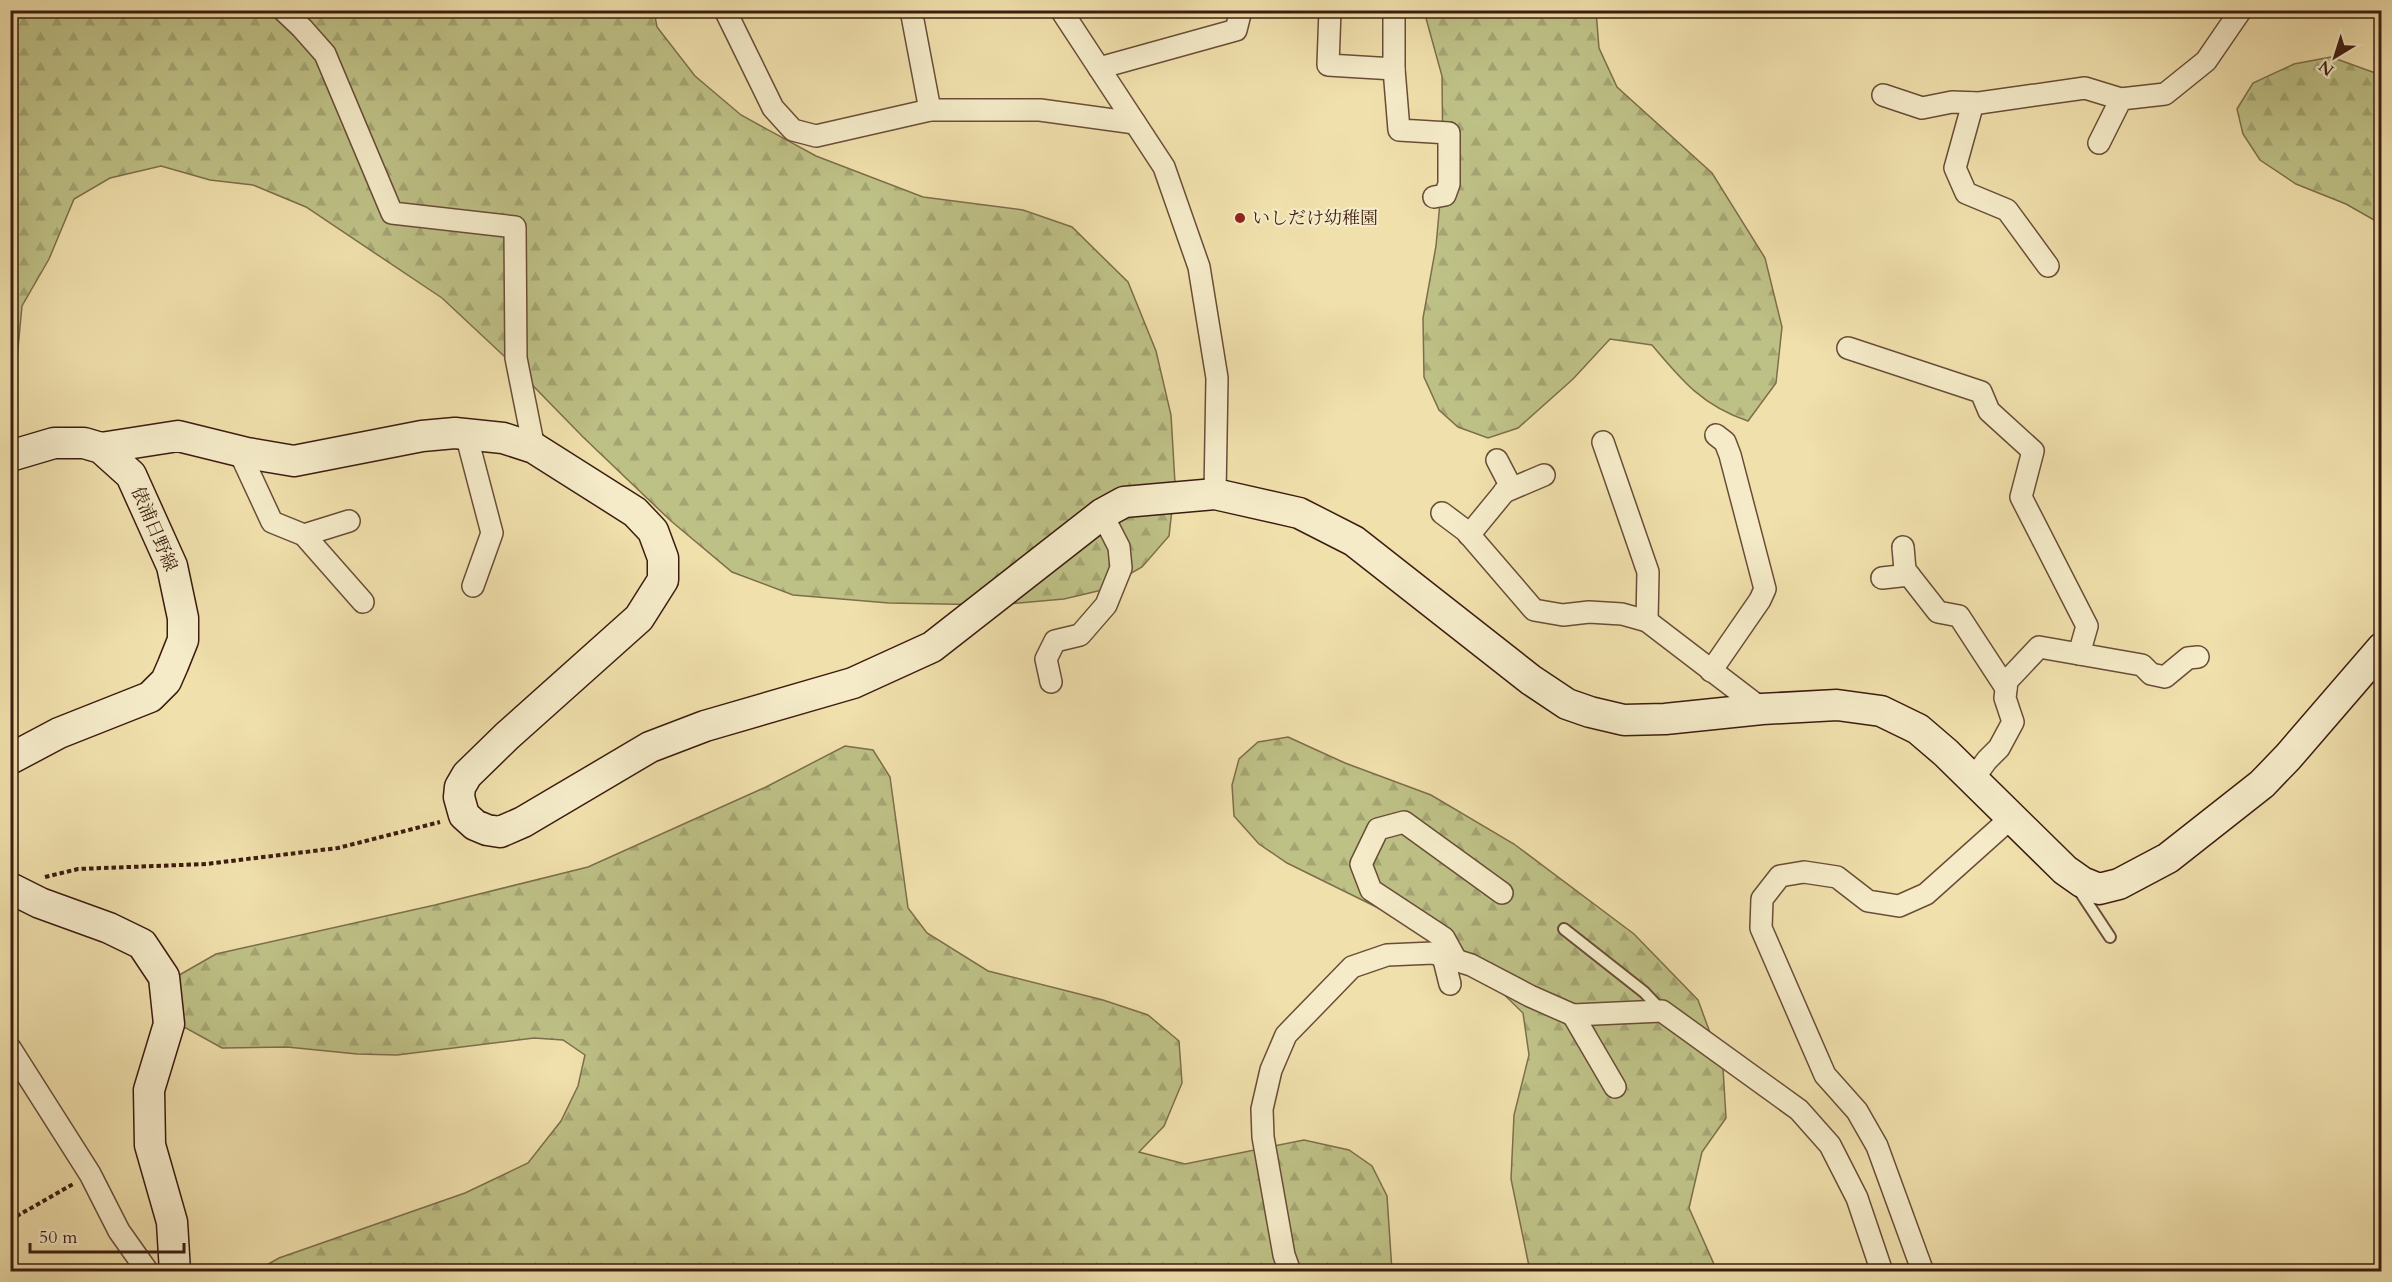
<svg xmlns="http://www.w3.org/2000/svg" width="2392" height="1282" font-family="Cardo,'Noto Serif JP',serif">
<defs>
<pattern id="forest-firs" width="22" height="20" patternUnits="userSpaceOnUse" patternTransform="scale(1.5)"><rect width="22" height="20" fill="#bec186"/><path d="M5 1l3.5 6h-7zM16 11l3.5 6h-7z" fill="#a4a573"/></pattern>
</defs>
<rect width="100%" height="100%" fill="#f0e0ac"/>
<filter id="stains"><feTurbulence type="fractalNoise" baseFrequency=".00333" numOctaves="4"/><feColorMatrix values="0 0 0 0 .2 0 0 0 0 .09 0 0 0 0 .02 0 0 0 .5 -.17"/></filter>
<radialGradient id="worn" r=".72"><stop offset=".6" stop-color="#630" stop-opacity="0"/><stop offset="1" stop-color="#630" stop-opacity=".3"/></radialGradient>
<g fill="url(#forest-firs)" stroke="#7d6e4b" stroke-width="1.5">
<path d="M11,10L654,11L657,27L695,76L741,115L816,156L923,197L1023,210L1072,227L1128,282L1156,351L1171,415L1175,483L1169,536L1142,567L1102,590L1064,599L996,605L889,603L793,595L732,572L671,521L583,437L504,356L442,298L306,207L253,185L210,180L161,166L110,178L74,199L49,259L22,306L13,401L11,498Z"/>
<path d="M1424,11H1596L1599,48L1617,87L1712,173L1765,258L1782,327L1776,383L1748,421C1703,406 1682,381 1652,345L1610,339L1573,379L1518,428L1488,438L1458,427L1439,410L1424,377L1423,318L1436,246L1443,169L1442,76Z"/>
<path d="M2331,57L2381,75V224L2346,204L2296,184L2260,160L2243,134L2237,109L2253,83L2294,64Z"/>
<path d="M1288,737L1345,763L1431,795L1514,844L1634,934L1698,1000L1723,1068L1726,1118L1702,1152L1689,1208L1717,1271H1530L1511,1179L1514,1115L1529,1055L1523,1013L1481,972L1419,928L1287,863L1259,844L1234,816L1232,785L1239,759L1258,742Z"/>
<path d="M845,746L873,750L890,777L908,908L927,933L988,971L1103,1000L1148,1015L1179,1041L1182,1083L1164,1126L1139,1152L1185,1164L1304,1140L1349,1150L1372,1166L1387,1196L1392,1271H256L279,1258L465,1193L528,1163L561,1121L578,1086L585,1055L563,1040L534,1038L397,1055L357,1054L287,1047L222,1048L184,1027L174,1009V978L216,954L435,905L588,867L766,787Z"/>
</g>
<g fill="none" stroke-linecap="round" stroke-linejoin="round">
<defs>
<g id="lane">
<path d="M2079,890L2110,937"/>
<path d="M1564,929L1644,992L1662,1011"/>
</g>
<g id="street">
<path d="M283,10L302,28L325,54L392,213L515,227L516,358L534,448"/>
<path d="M725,10L773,108L793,130L816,136L930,110H1040L1135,123"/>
<path d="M911,10L930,110"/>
<path d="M1061,10L1164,167L1199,267L1217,378L1215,494"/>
<path d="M1330,10L1328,65L1394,69V10"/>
<path d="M1099,68L1236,30L1241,10"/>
<path d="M1394,69L1399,130L1449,133V184L1445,195L1434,197"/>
<path d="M1883,95L1922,108L1952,102L1979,103L2085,88L2121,99"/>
<path d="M1973,103L1955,168L1966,193L2007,210L2048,266"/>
<path d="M2099,143L2121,99L2165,94L2206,61L2241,10"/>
<path d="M1848,348L1981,392L1989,411L2033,451L2021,497L2087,626L2079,654"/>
<path d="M466,434L492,533L473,586"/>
<path d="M1603,442L1648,572L1647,621"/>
<path d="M239,451L272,522L304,535L363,602"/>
<path d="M1504,492L1544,475"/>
<path d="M1442,513L1466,531L1534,610L1563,615L1589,612L1622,614L1647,621L1762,709"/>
<path d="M304,535L349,521"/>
<path d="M1469,535L1510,485L1497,460"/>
<path d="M1903,547L1905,570L1909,575L1938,612L1959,616L2006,688"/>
<path d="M1882,578L1909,575"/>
<path d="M1711,671L1760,600L1765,589L1730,455L1725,442L1716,435"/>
<path d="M1051,682L1046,659L1055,641L1080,635L1106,605L1121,568L1119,547L1102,514"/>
<path d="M1973,779L1987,760L1999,748L2013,722L2005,698L2007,681L2039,647L2142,665L2151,674L2165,677L2188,658L2198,657"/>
<path d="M1443,956L1450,984"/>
<path d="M1456,960L1444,938L1371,890L1361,864L1378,829L1404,822L1502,893"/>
<path d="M1573,1015L1615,1087"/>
<path d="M10,1048L90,1174L119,1231L148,1272"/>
<path d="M1290,1272L1284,1255L1263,1137L1262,1109L1271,1070L1286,1035L1352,967L1387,955L1433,953L1471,965L1530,996L1573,1015L1662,1011L1799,1110L1830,1145L1857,1198L1882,1272"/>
<path d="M1923,1272L1877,1146L1857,1111L1825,1075L1761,928L1762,899L1780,876L1804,872L1837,877L1868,901L1899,906L1926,894L2012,817"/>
</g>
<g id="secondary">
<path d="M101,448L178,436L247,453L294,461L422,436L455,433L503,438L534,448L635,512L653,531L663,558V580L639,618L507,736L467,775L460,787L459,797L464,815L475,825L487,830L500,832L523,822L650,747L705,726L853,683L932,647L1102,514L1124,502L1215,494L1299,513L1354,541L1531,680L1567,704L1590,712L1624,720L1665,719L1762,709L1837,705L1881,711L1918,729L1946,753L2065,870L2082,882L2099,889L2119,884L2168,858L2262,784L2288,757L2382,648"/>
<path d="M10,456L54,443H84L101,448L131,475L172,566L183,618V640L173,665L166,681L150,697L59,733L10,759"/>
<path d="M10,888L40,903L109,928L142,944L164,977L169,1024L149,1090L150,1145L172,1222L175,1272"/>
</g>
</defs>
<use href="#lane" stroke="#694d37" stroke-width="14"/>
<use href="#street" stroke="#694d37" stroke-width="24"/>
<use href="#secondary" stroke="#3c1c10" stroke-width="33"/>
<g stroke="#3c1c10" stroke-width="4" stroke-dasharray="4.5 3" stroke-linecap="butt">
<path d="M45,877L78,869L206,864L338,848L440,822"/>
<path d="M10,1220L75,1183"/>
</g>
<use href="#lane" stroke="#f5ebc9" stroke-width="10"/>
<use href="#street" stroke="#f5ebc9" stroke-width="21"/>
<use href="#secondary" stroke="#f5ebc9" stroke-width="30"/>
</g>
<circle fill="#8f2418" stroke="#f5ebc9" stroke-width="2" cx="1240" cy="218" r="6"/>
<g text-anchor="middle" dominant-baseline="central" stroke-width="4.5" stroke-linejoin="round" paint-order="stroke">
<g font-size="18" fill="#3c1c10" stroke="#f5ebc9" text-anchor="start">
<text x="1252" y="218">いしだけ幼稚園</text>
</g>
<g font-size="18" fill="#3c1c10" stroke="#f5ebc9">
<text transform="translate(154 529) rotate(67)">俵浦日野線</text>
</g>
</g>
<rect width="2392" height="1282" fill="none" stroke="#f0e0ac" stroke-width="36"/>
<rect x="12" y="12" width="2368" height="1258" fill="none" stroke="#3c1c10" stroke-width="3"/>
<rect x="18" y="18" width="2356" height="1246" fill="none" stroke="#3c1c10" stroke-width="1.5"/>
<g transform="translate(2335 57) rotate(218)" stroke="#f5ebc9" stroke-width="4.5" paint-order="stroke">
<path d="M0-4.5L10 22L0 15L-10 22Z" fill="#3c1c10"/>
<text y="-9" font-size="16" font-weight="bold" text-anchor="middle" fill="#3c1c10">N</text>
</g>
<path d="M30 1243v9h154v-9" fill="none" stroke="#3c1c10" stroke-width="3"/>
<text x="39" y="1243" font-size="18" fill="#3c1c10" stroke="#f5ebc9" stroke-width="4.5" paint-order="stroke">50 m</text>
<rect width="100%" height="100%" filter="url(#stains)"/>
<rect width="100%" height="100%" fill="url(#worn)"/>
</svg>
